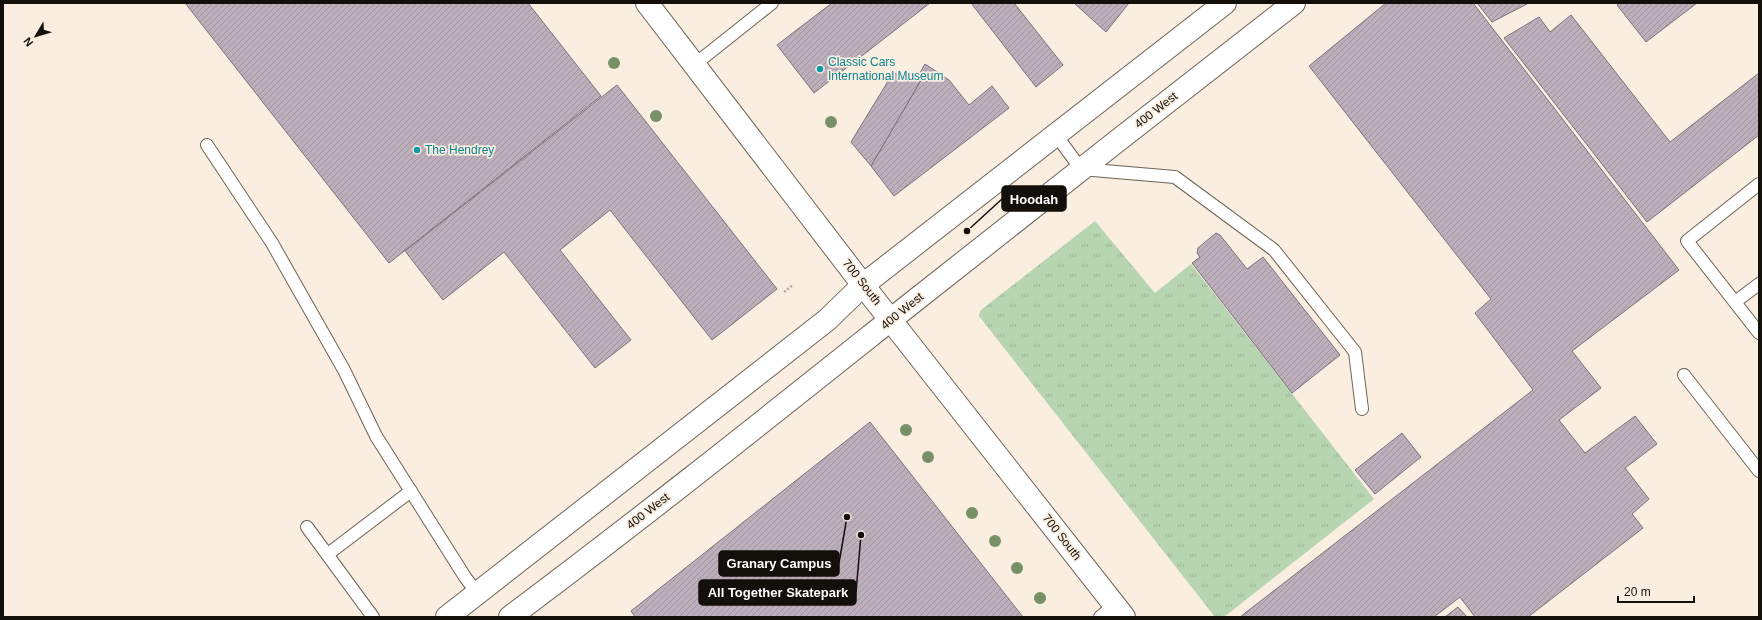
<svg xmlns="http://www.w3.org/2000/svg" width="1762" height="620" font-family="Arial,sans-serif">
<defs>
<pattern id="grass-tufts" width="24" height="20" patternUnits="userSpaceOnUse"><rect width="24" height="20" fill="#b8d5b2"/><path d="M3 7l-1-3M5 7V3M7 7l1-3M15 17l-1-3M17 17v-4M19 17l1-3" fill="none" stroke="#9db698"/></pattern>
<pattern id="building-hatch" width="6" height="6" patternUnits="userSpaceOnUse"><rect width="6" height="6" fill="#bcafbb"/><path d="M-1 1l2-2M0 6l6-6M5 7l2-2" fill="none" stroke="#a1959f"/></pattern>
</defs>
<rect width="100%" height="100%" fill="#f9eee0"/>
<path fill="url(#grass-tufts)" d="M1095,221L1155,293L1191,264L1374,499L1224,617H1215L979,316L981,310Z"/>
<g fill="url(#building-hatch)" stroke="#7d717c">
<path d="M185,3H528L601,96L389,263Z"/>
<path d="M832,3H930L814,93L777,45Z"/>
<path d="M971,3H1014L1063,65L1036,87Z"/>
<path d="M1074,3H1129L1106,32Z"/>
<path d="M1386,3H1473L1679,270L1572,351L1601,388L1559,420L1585,453L1635,416L1657,444L1625,468L1649,499L1632,514L1643,528L1528,617H1475L1460,597L1434,617H1240L1533,390L1475,313L1491,299L1309,66Z"/>
<path d="M1477,3H1529L1492,22Z"/>
<path d="M1620,3H1697L1646,42L1617,5Z"/>
<path d="M1571,15L1670,142L1759,73V135L1647,222L1504,38L1539,17L1550,32Z"/>
<path d="M925,64L949,80L969,105L992,86L1009,108L894,196L871,166L921,80H916Z"/>
<path d="M893,73L921,80L871,166L851,142Z"/>
<path d="M617,85L777,289L712,340L610,210L560,250L631,340L595,368L504,252L443,300L405,251Z"/>
<path d="M1216,233L1220,235L1247,269L1263,257L1340,355L1292,393L1192,263L1200,257L1197,253L1198,248Z"/>
<path d="M870,422L1023,617H635L631,611Z"/>
<path d="M1402,433L1421,457L1375,494L1355,470Z"/>
<path d="M1458,607L1467,617H1445Z"/>
</g>
<g fill="none" stroke-linecap="round" stroke-linejoin="round">
<defs>
<g id="service">
<path d="M694,65L772,3"/>
<path d="M1056,135L1081,169L1175,177L1274,250L1355,352L1362,409"/>
<path d="M207,145L272,243L344,370L376,436L465,577L477,593"/>
<path d="M1759,184L1687,241L1759,333"/>
<path d="M1735,302L1759,284"/>
<path d="M1684,375L1759,471"/>
<path d="M307,527L373,617"/>
<path d="M328,554L411,491"/>
<path d="M1100,617L1114,605"/>
</g>
<g id="minor">
<path d="M647,3L863,285L1124,617"/>
<path d="M447,617L827,320L863,285L1225,3"/>
<path d="M510,617C645,516 776,411 908,306C1036,205 1165,103 1294,3"/>
</g>
</defs>
<use href="#service" stroke="#6d6357" stroke-width="14"/>
<use href="#minor" stroke="#6d6357" stroke-width="24"/>
<path stroke="#b3aa9f" stroke-width="2.5" stroke-dasharray="2 2" stroke-linecap="butt" d="M784,292L793,285"/>
<use href="#service" stroke="#fff" stroke-width="12"/>
<use href="#minor" stroke="#fff" stroke-width="22"/>
</g>
<g fill="#779065">
<circle cx="614" cy="63" r="6"/>
<circle cx="656" cy="116" r="6"/>
<circle cx="831" cy="122" r="6"/>
<circle cx="906" cy="430" r="6"/>
<circle cx="928" cy="457" r="6"/>
<circle cx="972" cy="513" r="6"/>
<circle cx="995" cy="541" r="6"/>
<circle cx="1017" cy="568" r="6"/>
<circle cx="1040" cy="598" r="6"/>
</g>
<g fill="#0f9aa8" stroke="#f9eee0" stroke-width="1.5">
<circle cx="820" cy="69" r="4"/>
<circle cx="417" cy="150" r="4"/>
</g>
<g text-anchor="middle" dominant-baseline="central" stroke-width="3.5" stroke-linejoin="round" paint-order="stroke">
<g font-size="12" fill="#0d838f" stroke="#f9eee0" text-anchor="start">
<text x="828" y="62">Classic Cars<tspan x="828" dy="14">International Museum</tspan></text>
<text x="425" y="150">The Hendrey</text>
</g>
<g font-size="12" fill="#130f0b" stroke="#f9eee0">
<text transform="translate(1156 110) rotate(-38)">400 West</text>
<text transform="translate(862 282) rotate(52)">700 South</text>
<text transform="translate(902 311) rotate(-39)">400 West</text>
<text transform="translate(648 511) rotate(-38)">400 West</text>
<text transform="translate(1062 537) rotate(52)">700 South</text>
</g>
</g>
<path fill="none" stroke="#130f0b" stroke-width="1.5" d="M967 231L1002 199M847 517L839 563M861 535L856 592"/>
<g fill="#130f0b" stroke="#f9eee0" stroke-width="1.5">
<circle cx="967" cy="231" r="4"/>
<circle cx="847" cy="517" r="4"/>
<circle cx="861" cy="535" r="4"/>
</g>
<g fill="#130f0b" stroke="#130f0b" stroke-width="1.5">
<rect x="1002" y="186" width="64" height="25" rx="4"/>
<rect x="719" y="551" width="120" height="25" rx="4"/>
<rect x="699" y="580" width="157" height="25" rx="4"/>
</g>
<g font-size="13" text-anchor="middle" font-weight="bold" fill="#fff">
<text x="1034" y="204">Hoodah</text>
<text x="779" y="568">Granary Campus</text>
<text x="778" y="597">All Together Skatepark</text>
</g>
<rect width="1762" height="620" fill="none" stroke="#130f0b" stroke-width="8"/>
<g transform="translate(36 36) rotate(232)" stroke="#f9eee0" stroke-width="3" paint-order="stroke">
<path d="M0-3L7 15L0 10L-7 15Z" fill="#130f0b"/>
<text y="-6" font-size="11" font-weight="bold" text-anchor="middle" fill="#130f0b">N</text>
</g>
<path d="M1618 596v6h76v-6" fill="none" stroke="#130f0b" stroke-width="2"/>
<text x="1624" y="596" font-size="12" fill="#130f0b" stroke="#f9eee0" stroke-width="3" paint-order="stroke">20 m</text>
</svg>
